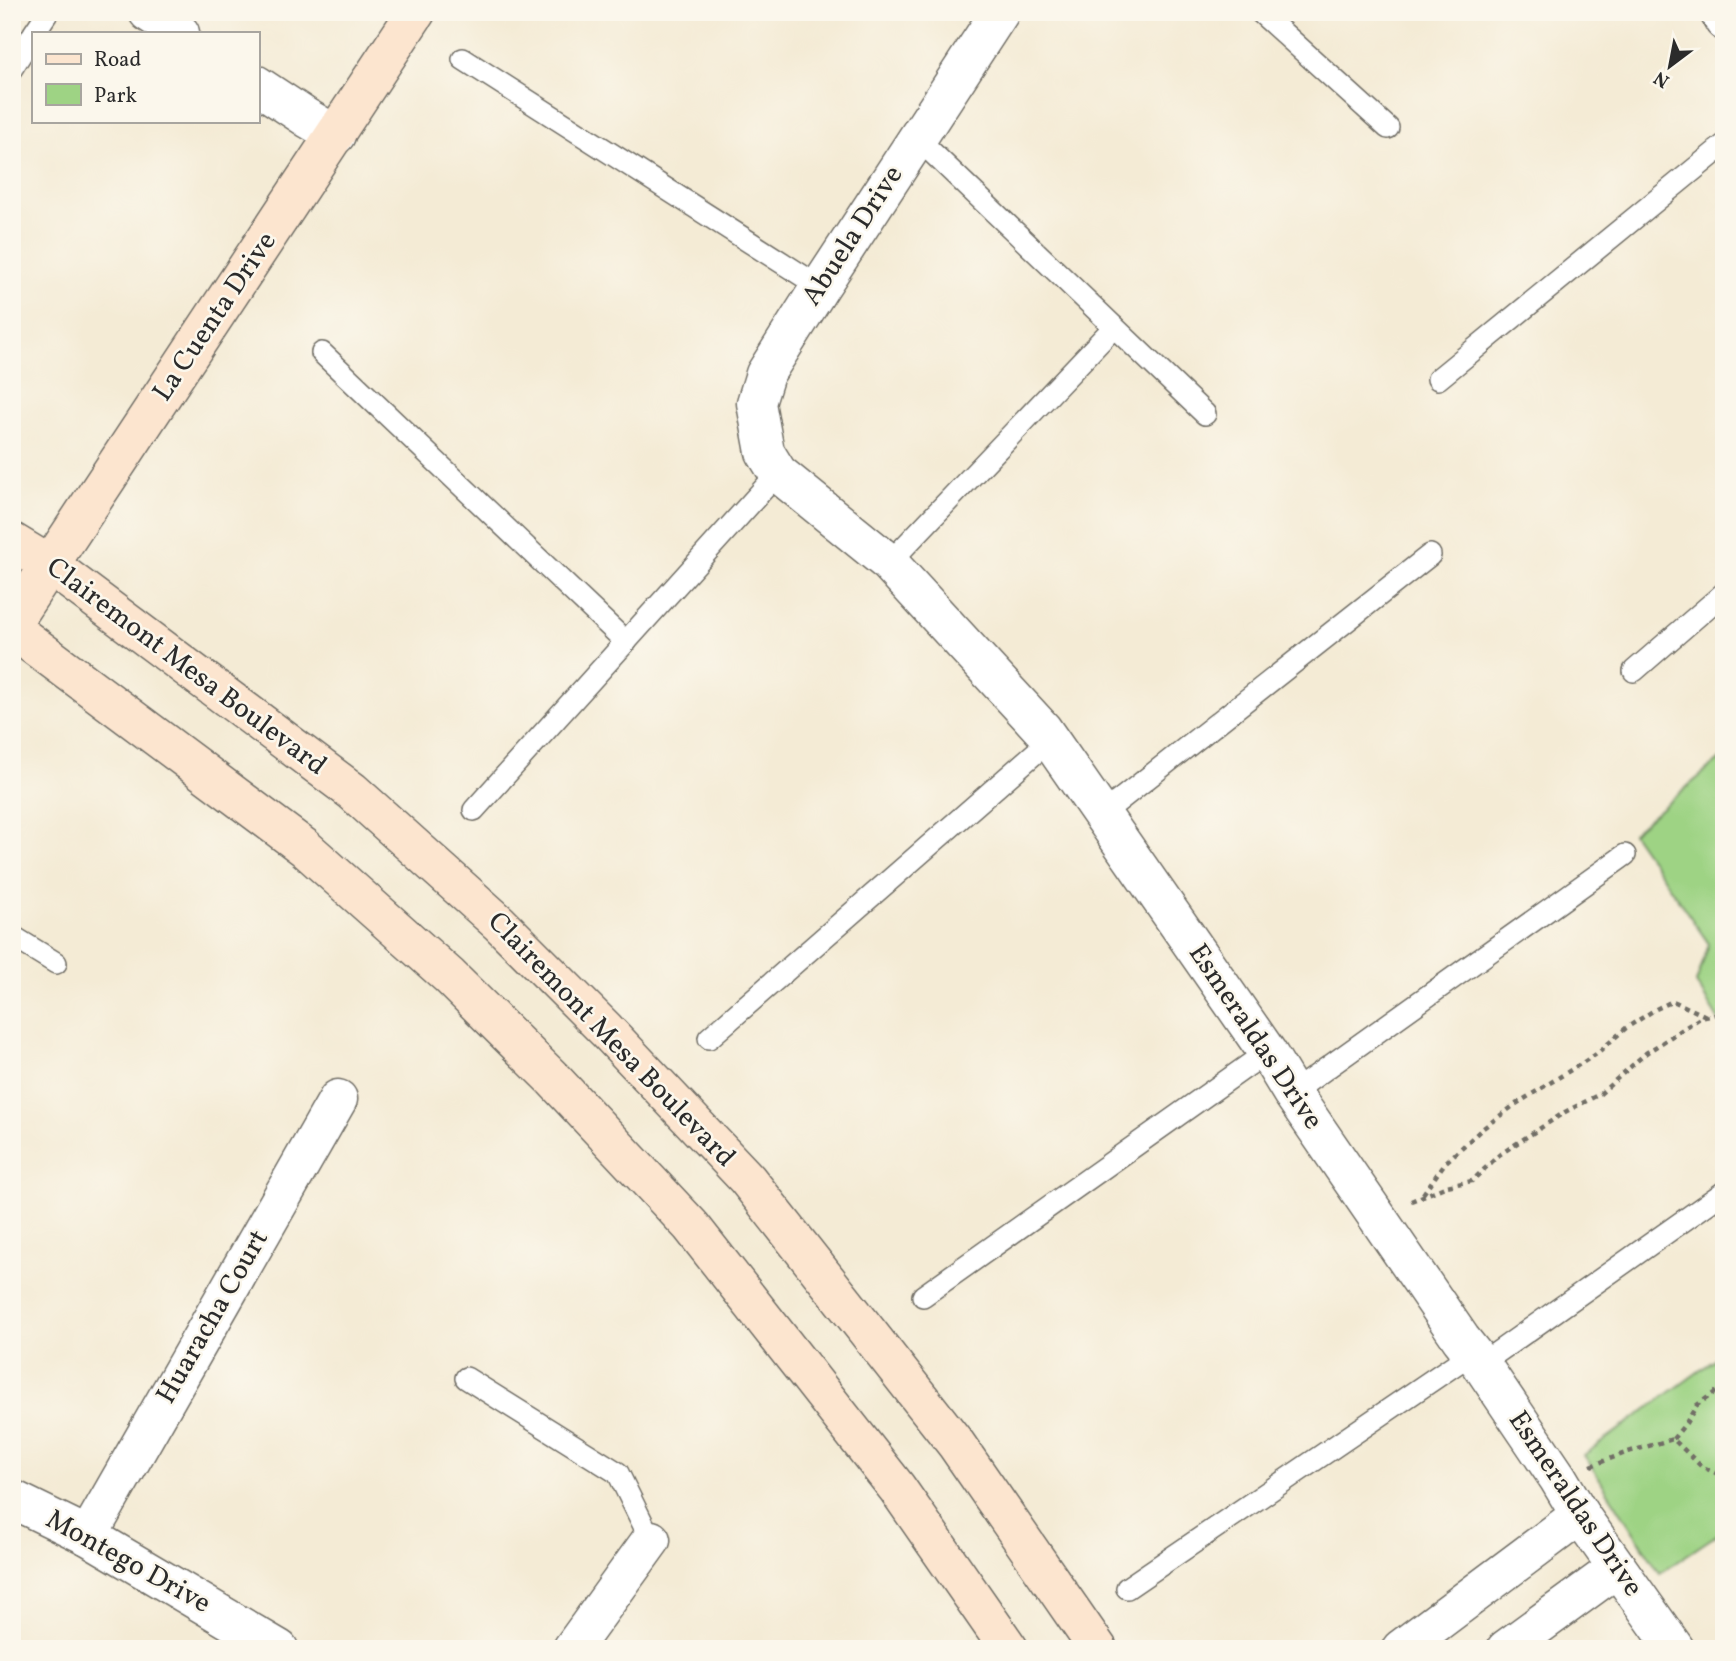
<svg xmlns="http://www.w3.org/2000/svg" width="1736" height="1661" font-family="Vollkorn,serif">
<rect width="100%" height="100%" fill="#fbf7ec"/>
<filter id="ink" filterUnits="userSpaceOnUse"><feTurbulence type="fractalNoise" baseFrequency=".0143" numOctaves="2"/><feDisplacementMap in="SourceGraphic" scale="14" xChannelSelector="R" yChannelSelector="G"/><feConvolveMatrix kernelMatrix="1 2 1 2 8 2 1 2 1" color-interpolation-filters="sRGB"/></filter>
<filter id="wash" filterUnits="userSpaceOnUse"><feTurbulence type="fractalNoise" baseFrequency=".00686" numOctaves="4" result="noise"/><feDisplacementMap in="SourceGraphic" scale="28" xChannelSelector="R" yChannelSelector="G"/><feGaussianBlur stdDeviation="1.57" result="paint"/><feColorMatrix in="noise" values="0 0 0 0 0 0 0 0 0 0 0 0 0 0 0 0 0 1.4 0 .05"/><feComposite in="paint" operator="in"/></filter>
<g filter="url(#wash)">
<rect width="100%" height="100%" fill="#f4ebd5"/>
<g fill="#9ed384" stroke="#647f58" stroke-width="2">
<path d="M1724,756V1029L1696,983L1709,944L1632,833Z"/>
<path d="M1724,1353V1530L1660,1573L1584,1455Z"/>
</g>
</g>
<g filter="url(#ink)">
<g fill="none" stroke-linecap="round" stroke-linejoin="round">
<defs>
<g id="lane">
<path d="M1260,12L1388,128"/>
<path d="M34,33L48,12"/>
<path d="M463,59L820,287"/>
<path d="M12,68L33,35"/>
<path d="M917,138L1205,414"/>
<path d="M322,353L626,642"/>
<path d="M1438,379L1724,145"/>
<path d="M889,563L1114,327"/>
<path d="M1634,671L1724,593"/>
<path d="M474,810L778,473"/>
<path d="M1102,814L1430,555"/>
<path d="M12,936L56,963"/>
<path d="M709,1038L1050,740"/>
<path d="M1292,1093L1625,855"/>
<path d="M923,1296L1267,1052"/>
<path d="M1481,1364L1724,1192"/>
<path d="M466,1378L618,1473L651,1540"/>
<path d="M1127,1588L1472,1353"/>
</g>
<g id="street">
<path d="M148,12L180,33"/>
<path d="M1000,12L820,287L765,374L756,403L765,452L778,473L889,563L1043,730L1267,1052L1292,1093L1461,1339L1481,1364L1558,1478L1580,1515L1675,1649"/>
<path d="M1719,12L1724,21"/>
<path d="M257,85L307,118L336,135"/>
<path d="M12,1499L88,1536L279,1649"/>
<path d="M88,1536L338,1099"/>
<path d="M572,1649L651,1540"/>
<path d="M1401,1649L1580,1515"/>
<path d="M1506,1649L1617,1568"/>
</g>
<g id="secondary">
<path d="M12,542L50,565L352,791L499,923L606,1030L747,1179L956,1444L1098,1649"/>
<path d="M12,622L416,12"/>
<path d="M12,629L305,848L449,976L554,1080L691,1226L897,1488L1009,1649"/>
</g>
</defs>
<use href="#lane" stroke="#716e66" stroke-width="24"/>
<use href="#street" stroke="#716e66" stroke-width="41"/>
<use href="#secondary" stroke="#716e66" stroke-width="41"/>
<g stroke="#716e66" stroke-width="4.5" stroke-dasharray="5 5" stroke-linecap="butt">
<path d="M1423,1194L1445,1163L1482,1129L1516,1104L1595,1055L1626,1028L1656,1009L1673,1001L1706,1016"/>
<path d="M1411,1201L1447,1186L1472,1181L1499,1155L1565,1112L1600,1094L1646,1053L1700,1018L1724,1013"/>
<path d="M1673,1439L1686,1423L1697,1405L1724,1386"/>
<path d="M1591,1466L1628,1452L1673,1439L1701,1466L1724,1477"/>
</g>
<use href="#lane" stroke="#fff" stroke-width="21"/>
<use href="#street" stroke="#fff" stroke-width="38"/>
<use href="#secondary" stroke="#fce5cf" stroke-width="38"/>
</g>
</g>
<g text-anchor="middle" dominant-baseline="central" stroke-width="5" stroke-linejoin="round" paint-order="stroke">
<g font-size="28" fill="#2b2b2b" stroke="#fbf7ec">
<text transform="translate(853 236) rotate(-57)">Abuela Drive</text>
<text transform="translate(215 317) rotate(-56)">La Cuenta Drive</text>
<text transform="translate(186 667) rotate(37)">Clairemont Mesa Boulevard</text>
<text transform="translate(1255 1037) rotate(56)">Esmeraldas Drive</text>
<text transform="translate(611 1040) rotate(46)">Clairemont Mesa Boulevard</text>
<text transform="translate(213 1317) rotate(-60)">Huaracha Court</text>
<text transform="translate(1575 1504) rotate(56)">Esmeraldas Drive</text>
<text transform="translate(128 1562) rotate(29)">Montego Drive</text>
</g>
</g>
<rect width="1736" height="1661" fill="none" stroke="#fbf7ec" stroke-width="42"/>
<rect x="32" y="32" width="228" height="91" fill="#fbf7ec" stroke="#a8a59f" stroke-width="2"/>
<rect x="46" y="54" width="35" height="10" fill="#fce5cf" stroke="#a8a59f" stroke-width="2"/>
<text x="94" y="66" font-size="21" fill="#2b2b2b">Road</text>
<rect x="46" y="84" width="35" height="21" fill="#9ed384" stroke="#a8a59f" stroke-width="2"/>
<text x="94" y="102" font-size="21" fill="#2b2b2b">Park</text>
<g transform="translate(1670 66) rotate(212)" stroke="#fbf7ec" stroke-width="5" paint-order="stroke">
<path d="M0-5L12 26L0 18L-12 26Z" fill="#2b2b2b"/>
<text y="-10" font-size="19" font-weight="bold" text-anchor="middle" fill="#2b2b2b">N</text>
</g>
</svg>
